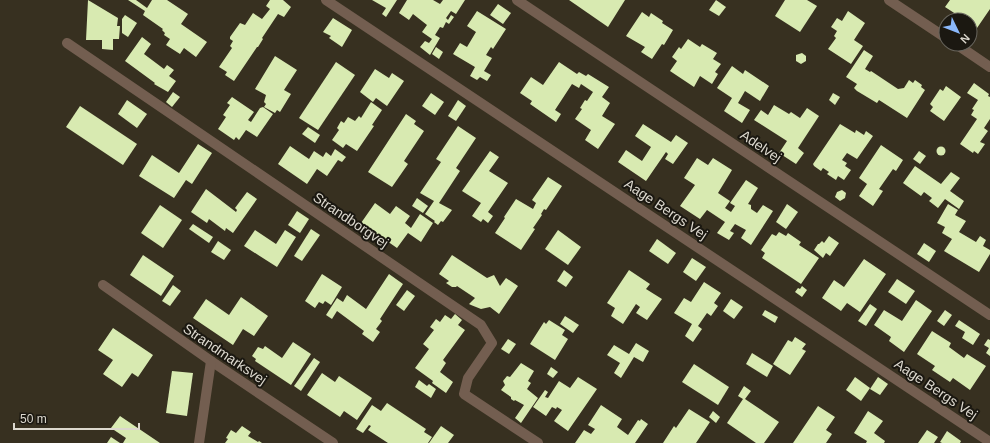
<svg xmlns="http://www.w3.org/2000/svg" width="990" height="443" font-family="Arial,sans-serif">
<rect width="100%" height="100%" fill="#373020"/>
<g fill="#d8eab1">
<path d="M88,0L118,18L117,26H120L119,39H113V50L102,49V40H86Z"/>
<path d="M128,0H136L147,8L152,0H167L188,14L181,24L207,42L196,57L184,48L180,54L166,45L170,39L164,35L165,33L162,30L163,29L143,15L145,11Z"/>
<path d="M270,0H283L291,7L284,17L278,14L262,38L263,39L258,47H257L234,81L225,75L227,72L219,67L232,48L230,46L233,41L230,39V37L240,23L245,25L253,13L262,19L270,9L266,6Z"/>
<path d="M372,0H397L386,17L382,14L386,8Z"/>
<path d="M407,0H433L440,4L443,0H465L456,14L451,11L446,18L448,20L451,15L454,17L449,24L446,22L443,28L440,27L435,35L440,38L430,55L420,47L425,41L429,43L432,39L422,32L427,25L413,14L409,20L399,13Z"/>
<path d="M569,0H625L608,27Z"/>
<path d="M716,0L726,7L719,16L709,10Z"/>
<path d="M785,0H807L817,6L800,32L775,16Z"/>
<path d="M950,0H990V9L977,28L970,23V20H965L945,7Z"/>
<path d="M498,4L511,13L503,24L490,15Z"/>
<path d="M477,11L506,29L493,49L491,47L486,55L492,58L484,71L491,75L487,81L480,77L477,80L470,76L475,67L453,54L460,43L467,47L476,32L467,26Z"/>
<path d="M848,11L865,23L854,40L863,46L851,64L828,49L836,38L834,36L837,31L831,27L837,18L842,21Z"/>
<path d="M642,12L649,17L651,13L663,21L662,23L673,30L664,45L662,44L652,59L641,52L645,47L626,36Z"/>
<path d="M125,15L137,23L128,37L122,33V19Z"/>
<path d="M333,18L352,30L342,47L329,38L331,36L323,32Z"/>
<path d="M142,37L151,44L144,54L164,69L167,65L174,70L169,76L176,81L168,92L154,84L155,83L125,61Z"/>
<path d="M688,39L700,47L702,44L717,53L713,59L721,64L715,72L718,74L712,84L700,76L694,87L670,71L677,61L672,57L679,47L681,49Z"/>
<path d="M436,47L443,52L439,59L432,54Z"/>
<path d="M864,50L873,56L865,69L870,72L871,71L898,89L904,88L909,80L913,83L915,80L922,85L921,87L925,90L907,118L879,100L877,103L857,91L854,88L857,84L846,77Z"/>
<path d="M802,53L806,56V61L801,64L796,61V55Z"/>
<path d="M275,56L297,70L284,90L291,94L280,112L277,110L275,113L264,107L266,104L264,102L266,95L255,89Z"/>
<path d="M336,62L355,75L318,130L299,118Z"/>
<path d="M559,62L577,74L579,72L586,76L588,74L609,87L602,97L610,103L602,116L615,124L598,149L585,140L591,130L575,119L582,109L580,108L585,100L587,101L593,92L581,84L579,88L572,84L555,110L561,114L556,122L530,104L532,101L520,93L531,77L543,85Z"/>
<path d="M732,66L743,74L745,70L769,86L760,101L745,91L738,103L750,110L742,123L724,111L732,98L717,88Z"/>
<path d="M375,69L389,78L392,73L404,81L387,106L376,98L373,102L360,92Z"/>
<path d="M974,83L989,94L988,96L990,97V119L984,128L988,131L980,142L985,144L978,154L974,151L973,153L960,144L977,119L971,115L974,110L972,109L978,100L967,93Z"/>
<path d="M946,86L961,97L944,121L930,111L933,107L930,104L940,89L943,91Z"/>
<path d="M173,92L180,97L172,107L166,102Z"/>
<path d="M431,93L444,102L435,115L422,106Z"/>
<path d="M833,93L840,97L835,105L829,100Z"/>
<path d="M232,97L254,112L248,120L251,122L260,108L263,107L273,114L257,137L246,130L239,140L236,137L234,140L218,129L226,117L223,115L230,105L227,103Z"/>
<path d="M127,100L147,114L137,128L118,114Z"/>
<path d="M458,100L466,106L456,121L448,116Z"/>
<path d="M371,102L382,110L372,125L374,126L357,151L346,144L343,148L332,140L339,130L337,128L341,121L344,123L348,117L355,121L359,116L361,118Z"/>
<path d="M774,105L789,114L791,112L800,118L807,108L819,116L798,148L804,153L796,164L779,153L787,141L754,120L761,110L768,115Z"/>
<path d="M80,106L137,144L123,165L66,127Z"/>
<path d="M406,114L416,121L414,124L424,131L404,161L408,164L392,187L368,172Z"/>
<path d="M643,124L671,142L676,135L688,143L673,164L665,159L668,154L666,152L646,181L618,162L626,150L642,161L651,147L635,136Z"/>
<path d="M840,124L855,133L856,130L864,135L866,131L873,136L857,159L847,153L842,160L847,163L845,166L851,170L844,180L838,176L836,180L827,174L829,172L823,168L821,171L814,166L813,164Z"/>
<path d="M458,126L476,138L456,168L460,171L439,203L452,210L443,222L441,221L438,225L434,222L435,221L425,214L434,201L420,193L441,162L436,159Z"/>
<path d="M308,127L320,135L315,143L302,134Z"/>
<path d="M198,144L212,153L192,184L186,180L174,198L139,176L152,155L179,173Z"/>
<path d="M881,145L903,160L896,171L893,169L879,189L883,191L873,206L859,196L867,184L859,178Z"/>
<path d="M290,146L309,159L314,151L323,157L326,152L331,156L335,149L346,157L342,162L338,160L327,176L317,169L307,184L278,164Z"/>
<circle cx="941" cy="151" r="4.5"/>
<path d="M490,151L499,157L489,171L508,183L488,212L493,216L488,223L483,219L481,222L472,216L481,203L462,191Z"/>
<path d="M919,151L926,156L920,164L913,159Z"/>
<path d="M697,158L708,165L713,158L732,170L718,193L730,201L725,208L731,212L735,206L730,203L746,180L758,188L748,204L751,205V209L757,213L763,205L773,211L751,245L741,238L746,230L735,224L730,231L734,233L729,240L717,233L725,222L707,210L700,219L680,206L695,185L684,178Z"/>
<path d="M915,166L941,184L951,172L960,178L950,191L964,201L959,209L945,199L938,208L929,201L932,198L924,192L921,196L903,183Z"/>
<path d="M548,177L562,186L546,210L544,209L541,214L542,215L533,228L535,229L521,250L495,233L505,218L504,217L516,199L533,209L536,203L532,200Z"/>
<path d="M206,189L236,212L237,210L235,208L247,192L257,199L233,233L226,228L225,231L209,219L207,223L191,212Z"/>
<path d="M842,190L846,193L845,198L840,201L835,197L837,192Z"/>
<path d="M417,198L428,206L423,213L412,206Z"/>
<path d="M375,203L390,214L396,206L410,216L405,223L411,228L420,214L433,223L421,242L408,233L397,248L361,223Z"/>
<path d="M787,204L798,212L786,229L776,222Z"/>
<path d="M948,204L958,210L955,215L966,221L959,232L976,242L980,236L986,240L983,246L990,250V254L979,272L944,251L952,239L942,233L945,227L937,223Z"/>
<path d="M160,205L182,220L163,248L141,233Z"/>
<path d="M297,211L309,219L300,233L288,225Z"/>
<path d="M193,224L213,237L209,243L189,229Z"/>
<path d="M311,229L320,235L302,261L294,256Z"/>
<path d="M255,230L276,244L285,230L296,237L277,267L244,246Z"/>
<path d="M558,230L581,247L568,265L545,249Z"/>
<path d="M779,232L786,236L788,233L801,242L799,245L819,258L801,284L762,258L765,253L761,250L772,234L776,236Z"/>
<path d="M829,236L839,243L830,256L826,253L823,258L814,250L818,244H819L822,241L824,243Z"/>
<path d="M657,239L676,253L668,264L649,251Z"/>
<path d="M218,241L231,250L224,260L211,252Z"/>
<path d="M924,243L936,251L929,262L917,254Z"/>
<path d="M143,255L174,276L161,296L130,275Z"/>
<path d="M452,255L487,278L494,275L500,286L506,278L518,286L499,314L490,307L481,309L471,305L469,304L475,298L457,286L456,287H452L446,283L449,281L439,274Z"/>
<path d="M692,258L706,267L696,281L683,272Z"/>
<path d="M864,259L886,274L860,312L847,303L841,311L822,298L834,280L844,287Z"/>
<path d="M564,270L573,277L566,287L557,281Z"/>
<path d="M629,270L650,284L646,289L662,299L647,320L636,313L640,307L636,304L623,324L611,316L615,308L607,303Z"/>
<path d="M322,274L342,287L331,305L325,301L323,304L319,302L315,308L305,301Z"/>
<path d="M389,274L403,284L380,319L382,321L376,329L380,332L373,342L362,334L364,331L337,311L332,319L326,315L337,298L343,302L347,295L366,309Z"/>
<path d="M897,279L915,291L906,304L888,292Z"/>
<path d="M704,282L721,293L714,303L718,306L711,316L707,313L698,326L702,329L693,342L685,336L692,324L674,313L684,298L691,302Z"/>
<path d="M173,285L181,291L170,306L162,301Z"/>
<path d="M802,286L807,290L802,297L795,292L798,288L800,289Z"/>
<path d="M407,290L415,296L404,311L396,305Z"/>
<path d="M241,297L268,316L254,336L243,329L233,345L193,318L206,299L229,315Z"/>
<path d="M731,299L743,307L734,319L723,311Z"/>
<path d="M916,300L932,311L904,352L889,341L891,337L874,325L884,310L902,321Z"/>
<path d="M870,304L877,309L866,326L858,321Z"/>
<path d="M765,310L778,317L775,323L762,315Z"/>
<path d="M945,310L952,315L944,326L937,321Z"/>
<path d="M455,314L462,320L458,325L465,330L443,360L446,363L440,372L453,382L446,393L432,383L433,381L415,368L429,349L423,344L434,330L430,327L436,319L440,322L445,315L451,319Z"/>
<path d="M565,316L579,325L573,333L560,324Z"/>
<path d="M549,320L565,330L562,335L568,339L555,360L530,344L544,322L546,324Z"/>
<path d="M959,320L980,334L973,345L962,338L965,332L955,326Z"/>
<path d="M113,328L153,355L138,377L132,373L122,387L103,374L113,360L98,350Z"/>
<path d="M932,331L951,343L949,347L964,358L967,354L986,366L970,390L953,378L950,382L932,370L935,366L917,354Z"/>
<path d="M795,337L806,344L802,349L806,351L790,375L773,364L788,340L792,342Z"/>
<path d="M508,339L516,344L509,354L501,349Z"/>
<path d="M988,339L990,340V356L986,353L989,348L984,345Z"/>
<path d="M293,342L311,354L291,385L255,361L256,359L252,356L258,347L263,349L265,346L282,358Z"/>
<path d="M636,343L649,351L643,362L634,357L621,378L614,373L620,363L607,355L614,345L629,354Z"/>
<path d="M752,353L773,366L767,377L746,364Z"/>
<path d="M314,358L320,362L301,391L294,386Z"/>
<path d="M521,363L534,371L528,381L531,383L527,389L538,398L521,423L515,418L524,405L515,400L514,401L511,399V397L501,390L505,385L503,381L507,376L510,377Z"/>
<path d="M694,364L729,387L718,405L682,382Z"/>
<path d="M551,367L558,372L553,378L547,374Z"/>
<path d="M172,371L193,373L187,416L166,413Z"/>
<path d="M322,373L335,382L339,376L372,398L357,420L344,411L340,417L307,395Z"/>
<path d="M578,377L597,389L568,431L554,421L562,410L557,407L556,409L552,407L546,416L533,407L545,390L548,392L545,397L548,398L559,381L570,388Z"/>
<path d="M855,377L870,388L861,401L846,390Z"/>
<path d="M878,377L888,384L880,395L870,389Z"/>
<path d="M419,380L427,386L429,384L436,389L431,398L415,387Z"/>
<path d="M744,386L751,391L745,399L779,422L764,443H756L727,423L743,399L738,396Z"/>
<path d="M387,403L426,429L424,432L432,437L428,443H388L368,430L371,426L369,425L363,433L356,429L372,405L381,411Z"/>
<path d="M601,405L622,419L617,427L628,435L638,420L640,421L641,419L648,424L635,443H575L584,430L591,434L595,429L588,425Z"/>
<path d="M818,406L835,417L826,430L832,434L826,443H793Z"/>
<path d="M689,409L710,422L696,443H663L674,426L676,428Z"/>
<path d="M713,411L720,417L716,423L709,417Z"/>
<path d="M868,411L883,421L874,433L885,441L884,443H866L867,441L854,433Z"/>
<path d="M120,416L160,443H123L126,438L111,428Z"/>
<path d="M242,426L251,432L248,436L258,442L259,441L262,443H225L228,439L226,438L231,430L236,433Z"/>
<path d="M441,426L454,435L448,443H429Z"/>
<path d="M927,430L938,437L934,443H918Z"/>
<path d="M947,431L961,441L960,443H942L940,442Z"/>
<path d="M111,437L120,443H107Z"/>
</g>
<g fill="none" stroke-linecap="round" stroke-linejoin="round">
<g stroke="#735e50" stroke-width="10">
<path d="M326,0L990,442"/>
<path d="M517,0L990,315"/>
<path d="M889,0L946,38"/>
<path d="M67,43L481,325L492,343L468,378L464,394L538,443"/>
<path d="M956,44L990,67"/>
<path d="M103,285L211,361L333,443"/>
<path d="M199,443L211,361"/>
</g>
</g>
<g text-anchor="middle" dominant-baseline="central" stroke-width="4" stroke-linejoin="round" paint-order="stroke">
<g font-size="14" fill="#dcd8ce" stroke="#1b1811">
<text transform="translate(761 146) rotate(34)">Adelvej</text>
<text transform="translate(666 209) rotate(34)">Aage Bergs Vej</text>
<text transform="translate(351 220) rotate(34)">Strandborgvej</text>
<text transform="translate(225 354) rotate(34)">Strandmarksvej</text>
<text transform="translate(936 389) rotate(34)">Aage Bergs Vej</text>
</g>
</g>
<g transform="translate(958 32) rotate(133)"><circle r="19" fill="#1b1811" stroke="#68655d"/>
<path d="M0-3L7 15L0 10L-7 15Z" fill="#8bb9fc"/>
<text y="-6" font-size="11" font-weight="bold" text-anchor="middle" fill="#dcd8ce">N</text>
</g>
<path d="M14 423v6h125v-6" fill="none" stroke="#dcd8ce" stroke-width="2"/>
<text x="20" y="423" font-size="12" fill="#dcd8ce" stroke="#1b1811" stroke-width="3" paint-order="stroke">50 m</text>
</svg>
